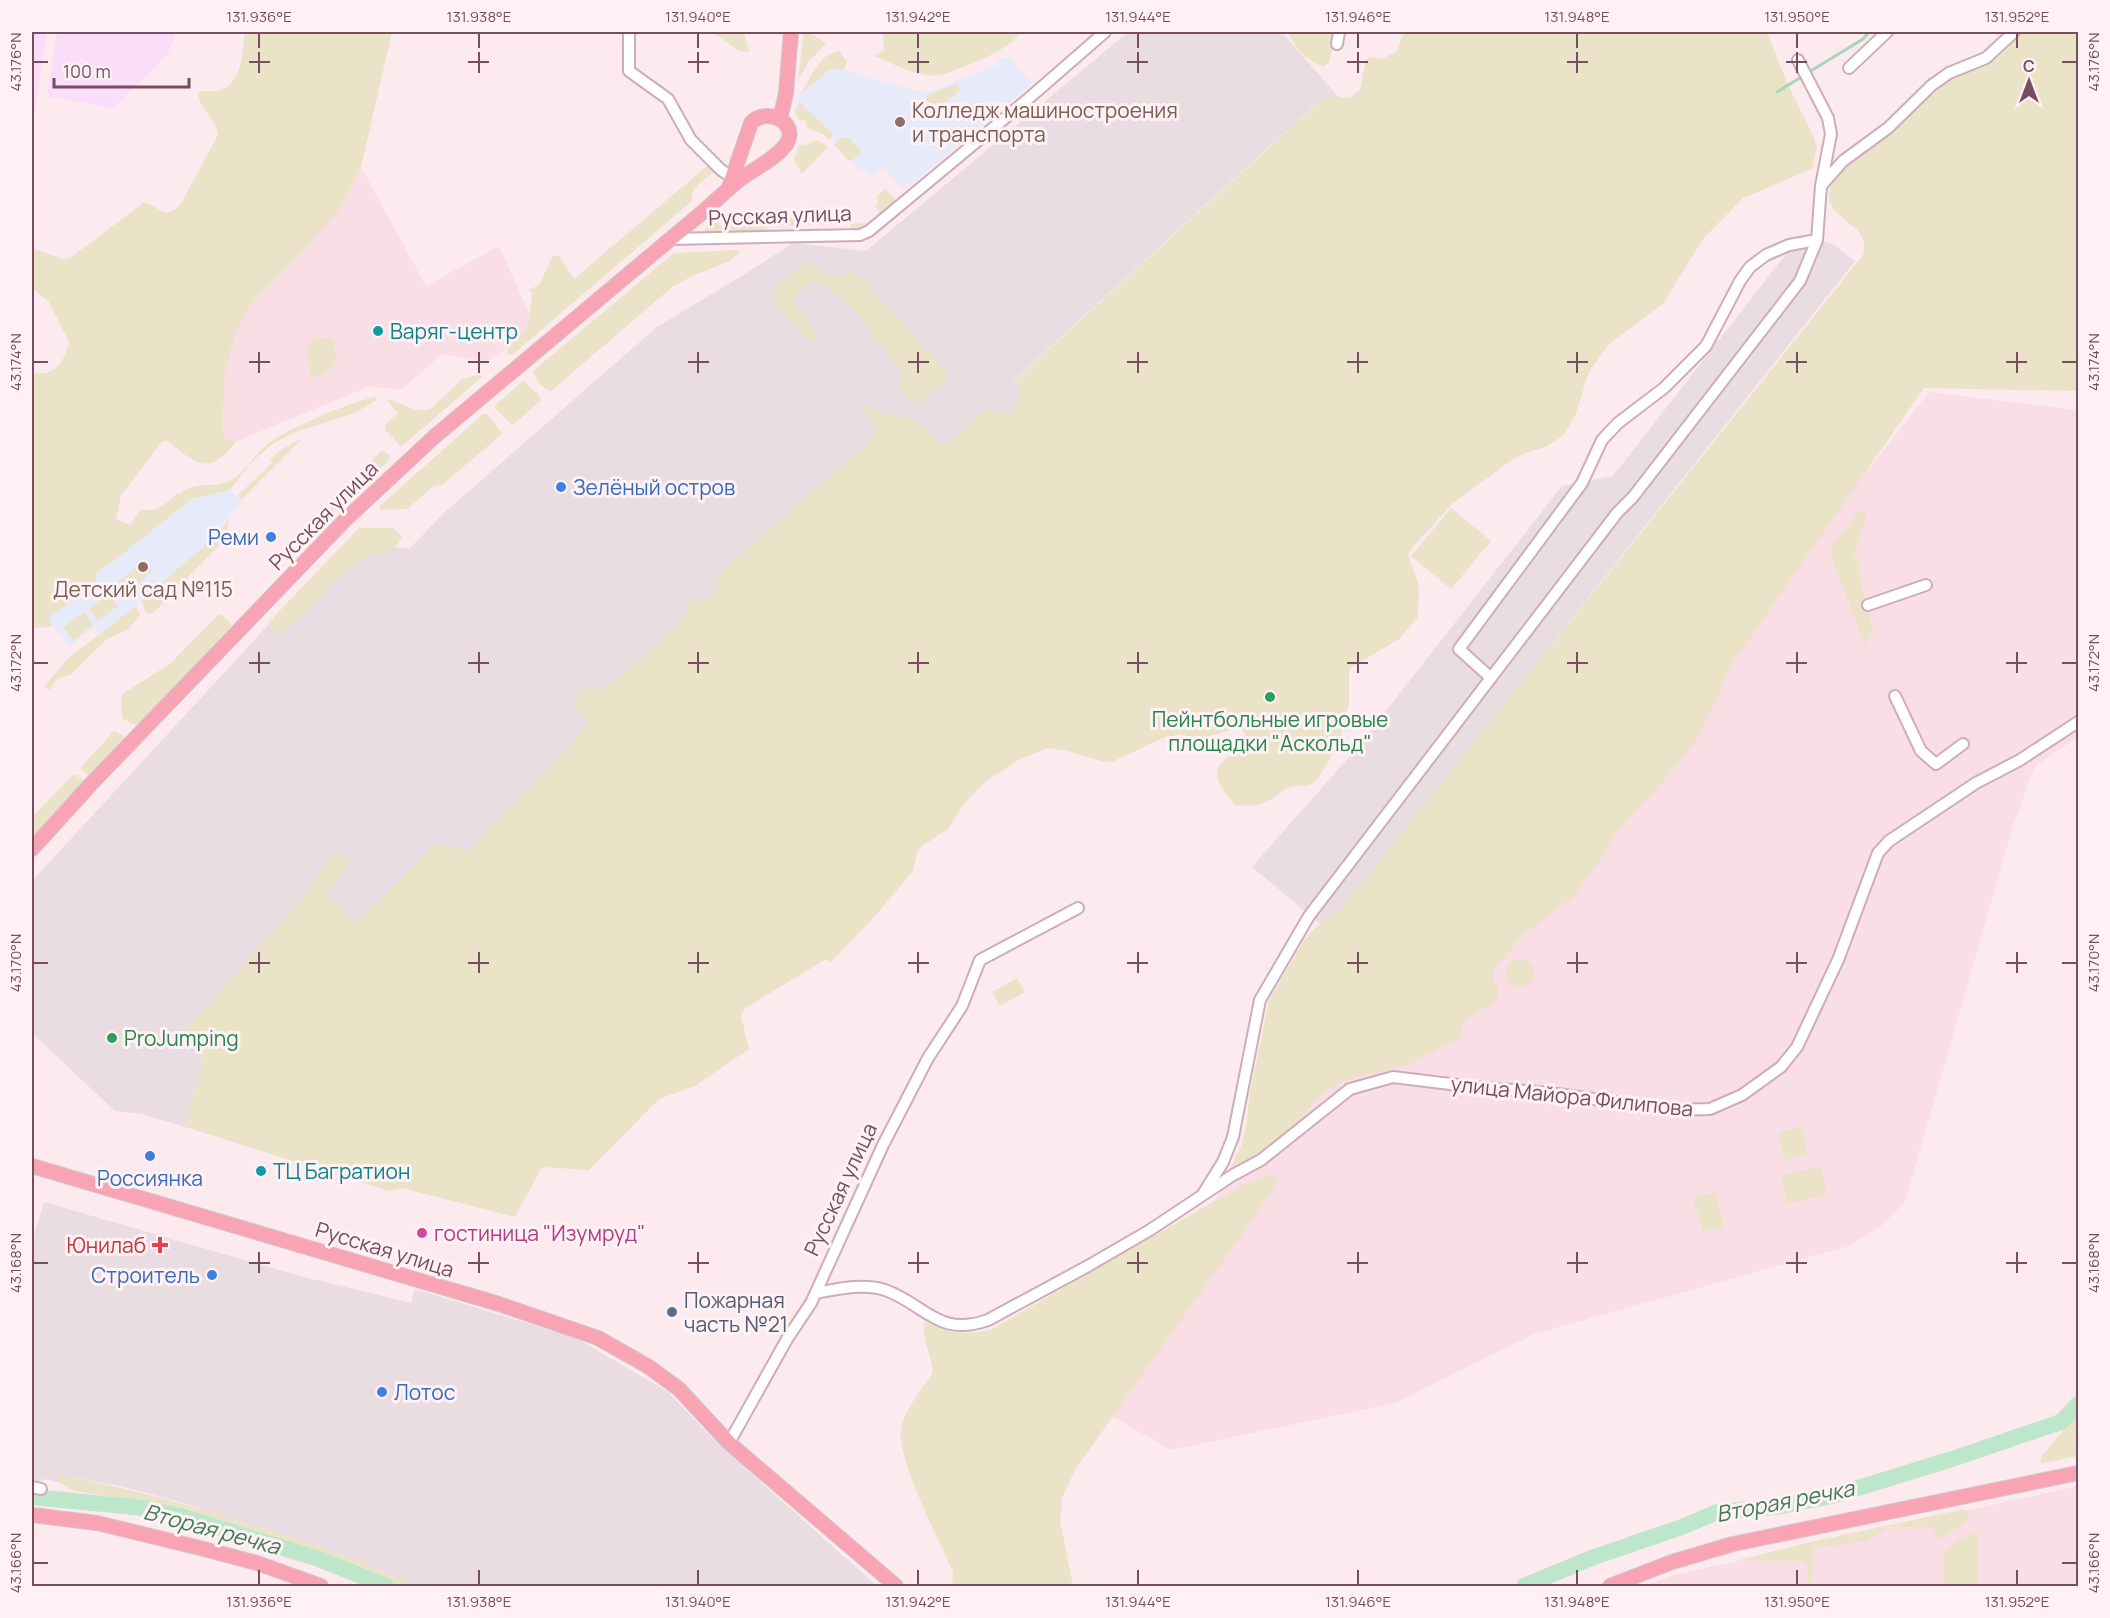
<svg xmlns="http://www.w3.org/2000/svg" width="2110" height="1618" font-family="Manrope,sans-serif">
<rect width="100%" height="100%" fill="#fceaee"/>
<g fill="#f9dee5">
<path d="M361,167L426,286L499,246L536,329L487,361L442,354L402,389L368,387L237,441L223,438L224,377L235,334L250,306L328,224L345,202Z"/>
<path d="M1929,392L2078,410V737L2035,766L2014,823L1905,1202L1881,1226L1849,1246L1534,1334L1395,1403L1171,1450L1098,1408L1263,1117L1811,542Z"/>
<path d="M2078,1486V1586H1644L1670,1576Z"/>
</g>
<g fill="#e9dde1">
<path d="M1128,32H1282L1340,99L1331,97L1318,102L1013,381L1032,404L476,858L350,947L181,1036L205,1052L185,1127L142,1114L115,1111L32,1033V881L329,559L365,543L409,549L445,512L657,327L745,274L793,243L866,251Z"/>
<path d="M1800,236L1831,243L1855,261L1326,929L1252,867L1357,748L1562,486L1613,476Z"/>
<path d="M44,1202L300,1276L411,1303L415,1289L576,1338L668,1392L718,1444L877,1586H376L383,1573L321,1548L183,1503L124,1487L62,1475L59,1482L46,1479L38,1482L32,1480V1242Z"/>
</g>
<g fill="#e6eaf9">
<path d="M1009,57L1032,83L904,190L884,168L872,178L863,168L859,171L833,139L796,105L800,95L830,69L844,70L926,93L997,65V60Z"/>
<path d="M230,490L241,500L218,534L141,601L100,634L94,626L69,646L47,618L95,584L96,572L114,561L191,499Z"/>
</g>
<g fill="#faddf8">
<path d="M32,32H47L32,131Z"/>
<path d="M57,32H177L167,55L113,108L47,96Z"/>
</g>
<g fill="#ebe3c8">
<path d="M245,32H392L361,167L345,202L328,224L250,306L235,334L224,377L223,438L237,441C207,477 199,465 167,441H163L121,495L116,520L130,524L142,509C157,513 167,503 177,493L179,494C197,479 213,490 231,480C245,472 253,457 264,447C281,431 352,401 375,397L378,399L355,413L295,432L272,444L250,464L230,490L191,499L114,561L97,572L95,584L48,618L52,625L50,627L32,628V374C37,372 41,374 46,373C62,368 65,355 69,342L49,302L32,288V248L62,259L70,258L143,203C160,203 161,223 180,205L218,135C217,120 199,108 198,93C205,89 213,93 221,90C243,82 242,51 245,32Z"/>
<path d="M713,32H744L749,53L737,50Z"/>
<path d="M804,32H810L826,44L809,61L798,81Z"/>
<path d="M883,32H1021C1002,55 969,64 942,75C918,78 896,65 874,56L884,50Z"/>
<path d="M1288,32H1336L1329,63L1324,66C1309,64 1293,45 1288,32Z"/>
<path d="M1404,32H1767L1787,83L1812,133L1817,147L1812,169L1743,198L1703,239L1663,304L1610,343L1589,372L1575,416L1563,436L1545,447L1525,453L1512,460L1451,505L1412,548L1408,555L1419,585L1418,617L1399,639L1349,669V703L1340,738V745C1330,752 1326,769 1317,780C1310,788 1301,784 1291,787C1285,788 1280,793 1275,797C1262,806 1250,806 1235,805C1204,769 1215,764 1250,743L1242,730L1239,728L1194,740L1181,734L1163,738L1112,762L1101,761L1068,751L1048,748L1020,759L985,782L964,804L948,829L922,846L917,852L913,871L877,914L831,962L826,959L744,1009L741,1016L749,1049L695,1086L659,1099L589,1170L542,1167L515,1217L402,1188L389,1191L185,1127L205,1052L181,1035L298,904L318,874L331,859L343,855L350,859L348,868L327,893L330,900L356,921L361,920L431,848C444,841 454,847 467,851L472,848L588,726C587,716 576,713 573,704L582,690L592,687L597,689H605L682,623L688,604L696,599L706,600L716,592L717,581L722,571L872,440C878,419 867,418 859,403L885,414L914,419L943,445L948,444L984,410L1006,414C1019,402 1027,397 1013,382L1319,102L1331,97L1349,98L1360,90L1366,60L1370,57L1382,59L1397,51Z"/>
<path d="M2021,32H2078V391L1924,388L1735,660L1696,740L1676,767L1620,828L1594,869L1574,896L1522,936L1494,969L1493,980L1498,989V1000L1463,1022L1461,1037L1457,1040L1408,1065L1349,1079L1328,1090L1313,1102L1291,1137L1231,1172V1166L1241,1146L1246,1127L1250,1092L1269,1000L1304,940L1315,928L1338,912L1863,255C1875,221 1815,220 1832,184C1843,159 1872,145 1892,130C1908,118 1920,101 1936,90C1943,85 1952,79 1959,75C1972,69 1986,67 1997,59C2007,51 2014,41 2021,32Z"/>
<path d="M839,51L847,61L844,70L830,69L800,95C809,80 820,53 839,51Z"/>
<path d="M956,84L960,90L926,119L911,101L912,99L924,103L928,95Z"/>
<path d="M800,103L834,135L829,139L823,134L807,128L805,121L799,120L795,110Z"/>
<path d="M840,138H849L860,149L862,154L852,160H848L834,144Z"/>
<path d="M817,140L826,145L827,148L802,174L794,160L799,144L805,145Z"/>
<path d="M708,165L714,171C706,180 689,187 692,201L512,355H508V349L529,325L532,292L528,290L539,285L553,256H559L574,279Z"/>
<path d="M885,189L894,198L895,205L864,228L852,229L850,224L868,223L880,212L875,206L879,202L875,198Z"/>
<path d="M743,213L752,214L760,219L831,217L836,224L767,227V230L764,232H705V229L717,222L722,227Z"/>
<path d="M737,250L740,251V253L728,262L694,275L672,287L551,391C543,389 534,379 533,371L674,253Z"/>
<path d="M807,263C817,265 823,274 833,276C841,277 845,271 857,273L945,370L947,375L946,380L921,401L911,402C904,396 906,390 897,384L905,378L857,312L821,282L809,283L795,296L796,304L816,332L815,339L812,341L806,339L774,301C773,283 794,273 807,263Z"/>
<path d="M332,338L334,340C338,366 334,370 310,379L307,346L315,339Z"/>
<path d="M476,375L483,376L401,447L385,429V425L398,413L387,400L388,399C403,403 415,414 431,409L461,380Z"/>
<path d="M523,381L538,394L541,400L514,424H511L496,409L495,405Z"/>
<path d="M483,414H487L500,430L502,434L442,485L434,486L407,509L380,510V506Z"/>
<path d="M298,440H301L241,500L238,495L272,463L270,460L278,452Z"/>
<path d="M384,451L390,456L389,460L332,512H326V508L380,452Z"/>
<path d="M1451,508L1491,541L1451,589L1411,556Z"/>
<path d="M1863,511L1866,514L1854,558L1860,560L1858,568L1873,631L1866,643H1864L1831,555L1834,543L1859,512Z"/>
<path d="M229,519L226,538L154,612L149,614L146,612L141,601L218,534Z"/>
<path d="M359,528H393L402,536C395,556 379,551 364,559C335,576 314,605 289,628L279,634L272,632L269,626L270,621Z"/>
<path d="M143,561L152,571L122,598L117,592L118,583Z"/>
<path d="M109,593L118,606L98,621L89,609Z"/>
<path d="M136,606L140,616L127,630L107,639L70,675L58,678L49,690L44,687L67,659Z"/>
<path d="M84,612L93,625L73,641L63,627Z"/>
<path d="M218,615H221L232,624L231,626L141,722L135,725L122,718L121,695L171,663Z"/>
<path d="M114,731L124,736V739L90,775H88L81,769L82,766Z"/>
<path d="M73,775H76L83,781V784L32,838V817Z"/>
<circle cx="1520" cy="973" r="14"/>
<path d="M1017,978L1025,992L1000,1006L992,992Z"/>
<path d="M1799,1127L1802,1128L1808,1154L1785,1160L1778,1133Z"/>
<path d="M1820,1166L1827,1194L1787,1204L1781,1176Z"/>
<path d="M1271,1175L1277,1179L1276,1186L1075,1470L1062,1498L1060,1521L1073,1586H952L953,1572C940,1542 896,1458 901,1429C905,1408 922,1390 933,1372C932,1357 921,1336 924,1323L926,1322C953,1334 961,1335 990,1330L1246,1183Z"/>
<path d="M1715,1192L1724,1226L1703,1232L1693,1198Z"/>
<path d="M2078,1413V1456L2040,1464L2042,1456Z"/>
<path d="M61,1475C149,1492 235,1518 320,1547C353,1559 385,1573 417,1586H400L323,1555L180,1511L141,1502L71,1490L59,1482Z"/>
<path d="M1964,1509L1968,1511L1969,1520L1941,1539L1937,1536L1933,1527H1888L1866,1541L1815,1548L1813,1551L1811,1586H1808L1807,1566L1804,1561L1739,1560L1815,1541Z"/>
<path d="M1974,1532L1977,1533V1586H1945C1945,1578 1941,1560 1946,1552C1952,1544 1965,1536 1974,1532Z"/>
</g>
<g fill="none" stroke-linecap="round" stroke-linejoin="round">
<g stroke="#a4d8b6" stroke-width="3">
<path d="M1809,72L1863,39L1869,32"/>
<path d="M1777,92L1803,76"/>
</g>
<g stroke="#bee6cb" stroke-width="16">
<path d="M32,1497L144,1508L180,1516L319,1559L386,1586"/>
<path d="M1524,1586L1594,1557L1682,1527L1717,1512L1776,1507L1832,1496L1949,1460L2061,1422L2078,1404"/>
</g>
<defs>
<g id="minor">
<path d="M629,32V71L668,99L691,140L721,170L732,177"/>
<path d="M1337,44L1339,32"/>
<path d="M1849,68L1887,32"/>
<path d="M1821,186L1843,161L1888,128L1932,85L1949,73L1986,58L2014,32"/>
<path d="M670,239L860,235L869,231L1028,99L1105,32"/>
<path d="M1868,605L1926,585"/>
<path d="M1491,678L1459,649L1582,483L1602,440L1618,423L1664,388L1706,346L1740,281L1750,267L1766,255L1789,245L1817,240L1821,186L1831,134L1828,118L1798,60"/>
<path d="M1895,696L1921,751L1936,764L1963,744"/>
<path d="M1203,1194L1223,1162L1233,1137L1260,1000L1309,916L1617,513L1633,497L1800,281L1817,240"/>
<path d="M816,1293C838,1289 863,1283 885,1290C925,1304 938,1338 988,1320L1088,1266L1150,1230L1233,1175L1261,1160L1350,1089L1393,1077L1475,1087L1550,1093L1675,1110L1710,1109L1742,1095L1781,1067L1797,1047L1838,960L1878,853L1889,841L1976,783L2020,760L2078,722"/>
<path d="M729,1443L787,1339L811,1303L883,1145L928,1058L962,1006L980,960L1078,908"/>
<path d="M32,1487L41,1489"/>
</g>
<g id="major">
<path d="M780,119L786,93L791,32"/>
<path d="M32,849L91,784L345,520L434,437L704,211C715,201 727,190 739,180C752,170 779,157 787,143C799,121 765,107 751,123L728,190"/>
<path d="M32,1166L499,1304L598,1338L649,1367L679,1389L729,1443L896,1586"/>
<path d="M32,1515L97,1523L196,1547L257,1563L321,1586"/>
<path d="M1610,1586L1672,1562L1733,1544L2078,1473"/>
</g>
</defs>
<use href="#minor" stroke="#cdadb9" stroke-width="14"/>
<use href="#major" stroke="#d3c6cc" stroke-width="16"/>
<use href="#minor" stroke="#fff" stroke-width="10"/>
<use href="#major" stroke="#f9a4b4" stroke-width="14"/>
</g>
<path fill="none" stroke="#774d60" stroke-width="2" d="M259,33V48M479,33V48M698,33V48M918,33V48M1138,33V48M1358,33V48M1577,33V48M1797,33V48M2017,33V48M259,52V73M479,52V73M698,52V73M918,52V73M1138,52V73M1358,52V73M1577,52V73M1797,52V73M33,62H48M249,62H270M468,62H489M688,62H709M908,62H929M1127,62H1148M1347,62H1368M1567,62H1588M1786,62H1807M2062,62H2077M259,352V373M479,352V373M698,352V373M918,352V373M1138,352V373M1358,352V373M1577,352V373M1797,352V373M2017,352V373M33,362H48M249,362H270M468,362H489M688,362H709M908,362H929M1127,362H1148M1347,362H1368M1567,362H1588M1786,362H1807M2006,362H2027M2062,362H2077M259,652V673M479,652V673M698,652V673M918,652V673M1138,652V673M1358,652V673M1577,652V673M1797,652V673M2017,652V673M33,663H48M249,663H270M468,663H489M688,663H709M908,663H929M1127,663H1148M1347,663H1368M1567,663H1588M1786,663H1807M2006,663H2027M2062,663H2077M259,952V973M479,952V973M698,952V973M918,952V973M1138,952V973M1358,952V973M1577,952V973M1797,952V973M2017,952V973M33,963H48M249,963H270M468,963H489M688,963H709M908,963H929M1127,963H1148M1347,963H1368M1567,963H1588M1786,963H1807M2006,963H2027M2062,963H2077M259,1252V1273M479,1252V1273M698,1252V1273M918,1252V1273M1138,1252V1273M1358,1252V1273M1577,1252V1273M1797,1252V1273M2017,1252V1273M33,1263H48M249,1263H270M468,1263H489M688,1263H709M908,1263H929M1127,1263H1148M1347,1263H1368M1567,1263H1588M1786,1263H1807M2006,1263H2027M2062,1263H2077M33,1563H48M2062,1563H2077M259,1570V1585M479,1570V1585M698,1570V1585M918,1570V1585M1138,1570V1585M1358,1570V1585M1577,1570V1585M1797,1570V1585M2017,1570V1585"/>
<g fill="#8d6e63" stroke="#fff1f4" stroke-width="2">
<circle cx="900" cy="122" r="6"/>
<circle cx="143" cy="567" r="6"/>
</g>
<g fill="#0f9aa8" stroke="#fff1f4" stroke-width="2">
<circle cx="378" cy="331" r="6"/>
<circle cx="261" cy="1171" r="6"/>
</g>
<g fill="#3f7fe0" stroke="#fff1f4" stroke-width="2">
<circle cx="561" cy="487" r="6"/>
<circle cx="271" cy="537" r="6"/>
<circle cx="150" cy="1156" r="6"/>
<circle cx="212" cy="1275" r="6"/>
<circle cx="382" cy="1392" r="6"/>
</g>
<g fill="#2e9e5b" stroke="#fff1f4" stroke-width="2">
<circle cx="1270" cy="697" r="6"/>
<circle cx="112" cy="1038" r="6"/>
</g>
<circle fill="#d1479c" stroke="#fff1f4" stroke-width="2" cx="422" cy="1233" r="6"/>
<path fill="#e0444e" stroke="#fff1f4" stroke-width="2" d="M157 1236h6v6h6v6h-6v6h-6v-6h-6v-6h6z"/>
<circle fill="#5c6f8a" stroke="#fff1f4" stroke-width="2" cx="672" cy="1312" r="6"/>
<g text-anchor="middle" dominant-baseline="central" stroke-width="6" stroke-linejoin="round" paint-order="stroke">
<g font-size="21" fill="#785e54" stroke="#fff1f4" text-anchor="start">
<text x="912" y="110">Колледж машиностроения<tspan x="912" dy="24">и транспорта</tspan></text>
<text x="143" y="589" text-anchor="middle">Детский сад №115</text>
</g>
<g font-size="21" fill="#774d60" stroke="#fff1f4">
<text transform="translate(780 215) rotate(-2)">Русская улица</text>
<text transform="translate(323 515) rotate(-45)">Русская улица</text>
<text transform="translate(1572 1096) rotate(6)">улица Майора Филипова</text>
<text transform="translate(840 1189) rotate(-65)">Русская улица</text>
<text transform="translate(385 1249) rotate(17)">Русская улица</text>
</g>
<g font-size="21" fill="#0d838f" stroke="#fff1f4" text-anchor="start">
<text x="390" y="331">Варяг-центр</text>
<text x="273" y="1171">ТЦ Багратион</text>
</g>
<g font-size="21" fill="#366cbe" stroke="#fff1f4" text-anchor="start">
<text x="573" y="487">Зелёный остров</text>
<text x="259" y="537" text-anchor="end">Реми</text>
<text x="150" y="1178" text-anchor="middle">Россиянка</text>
<text x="200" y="1275" text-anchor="end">Строитель</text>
<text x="394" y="1392">Лотос</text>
</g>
<g font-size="21" fill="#27864d" stroke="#fff1f4">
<text x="1270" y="719">Пейнтбольные игровые<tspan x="1270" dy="24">площадки "Аскольд"</tspan></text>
<text x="124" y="1038" text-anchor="start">ProJumping</text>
</g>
<g font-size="21" fill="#b23c85" stroke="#fff1f4" text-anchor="start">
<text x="434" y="1233">гостиница "Изумруд"</text>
</g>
<g font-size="21" fill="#be3a42" stroke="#fff1f4" text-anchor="end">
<text x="146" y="1245">Юнилаб</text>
</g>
<g font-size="21" fill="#4e5e75" stroke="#fff1f4" text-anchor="start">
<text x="684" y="1300">Пожарная<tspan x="684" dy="24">часть №21</tspan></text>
</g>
<g font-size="22" font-style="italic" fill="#407c55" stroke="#fff1f4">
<text transform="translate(1785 1501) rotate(-11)">Вторая речка</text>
<text transform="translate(212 1529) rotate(15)">Вторая речка</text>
</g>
</g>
<rect width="2110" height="1618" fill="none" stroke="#fff1f4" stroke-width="66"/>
<g transform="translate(2029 81)" stroke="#fff1f4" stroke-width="4.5" paint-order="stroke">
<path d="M0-4.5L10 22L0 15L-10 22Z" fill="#774d60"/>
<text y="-9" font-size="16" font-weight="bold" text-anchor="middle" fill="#774d60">С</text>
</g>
<path d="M54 78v9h135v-9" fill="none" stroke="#774d60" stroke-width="3"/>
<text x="63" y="78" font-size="18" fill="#774d60" stroke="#fff1f4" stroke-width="4.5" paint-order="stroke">100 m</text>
<rect x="33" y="33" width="2044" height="1552" fill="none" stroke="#774d60" stroke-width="2"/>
<g font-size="15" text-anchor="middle" fill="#774d60">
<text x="259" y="22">131.936°E</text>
<text x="479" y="22">131.938°E</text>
<text x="698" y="22">131.940°E</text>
<text x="918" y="22">131.942°E</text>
<text x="1138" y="22">131.944°E</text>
<text x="1358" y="22">131.946°E</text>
<text x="1577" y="22">131.948°E</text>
<text x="1797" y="22">131.950°E</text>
<text x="2017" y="22">131.952°E</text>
<text transform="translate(16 62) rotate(-90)" y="5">43.176°N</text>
<text transform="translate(2094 62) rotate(-90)" y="5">43.176°N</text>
<text transform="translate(16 362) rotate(-90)" y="5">43.174°N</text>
<text transform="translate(2094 362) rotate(-90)" y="5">43.174°N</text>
<text transform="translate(16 663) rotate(-90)" y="5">43.172°N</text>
<text transform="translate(2094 663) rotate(-90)" y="5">43.172°N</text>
<text transform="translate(16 963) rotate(-90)" y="5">43.170°N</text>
<text transform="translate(2094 963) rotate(-90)" y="5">43.170°N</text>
<text transform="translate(16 1263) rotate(-90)" y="5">43.168°N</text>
<text transform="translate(2094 1263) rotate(-90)" y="5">43.168°N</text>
<text transform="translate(16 1563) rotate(-90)" y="5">43.166°N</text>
<text transform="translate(2094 1563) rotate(-90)" y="5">43.166°N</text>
<text x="259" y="1607">131.936°E</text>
<text x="479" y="1607">131.938°E</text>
<text x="698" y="1607">131.940°E</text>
<text x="918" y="1607">131.942°E</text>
<text x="1138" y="1607">131.944°E</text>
<text x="1358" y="1607">131.946°E</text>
<text x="1577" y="1607">131.948°E</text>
<text x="1797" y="1607">131.950°E</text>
<text x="2017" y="1607">131.952°E</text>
</g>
</svg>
